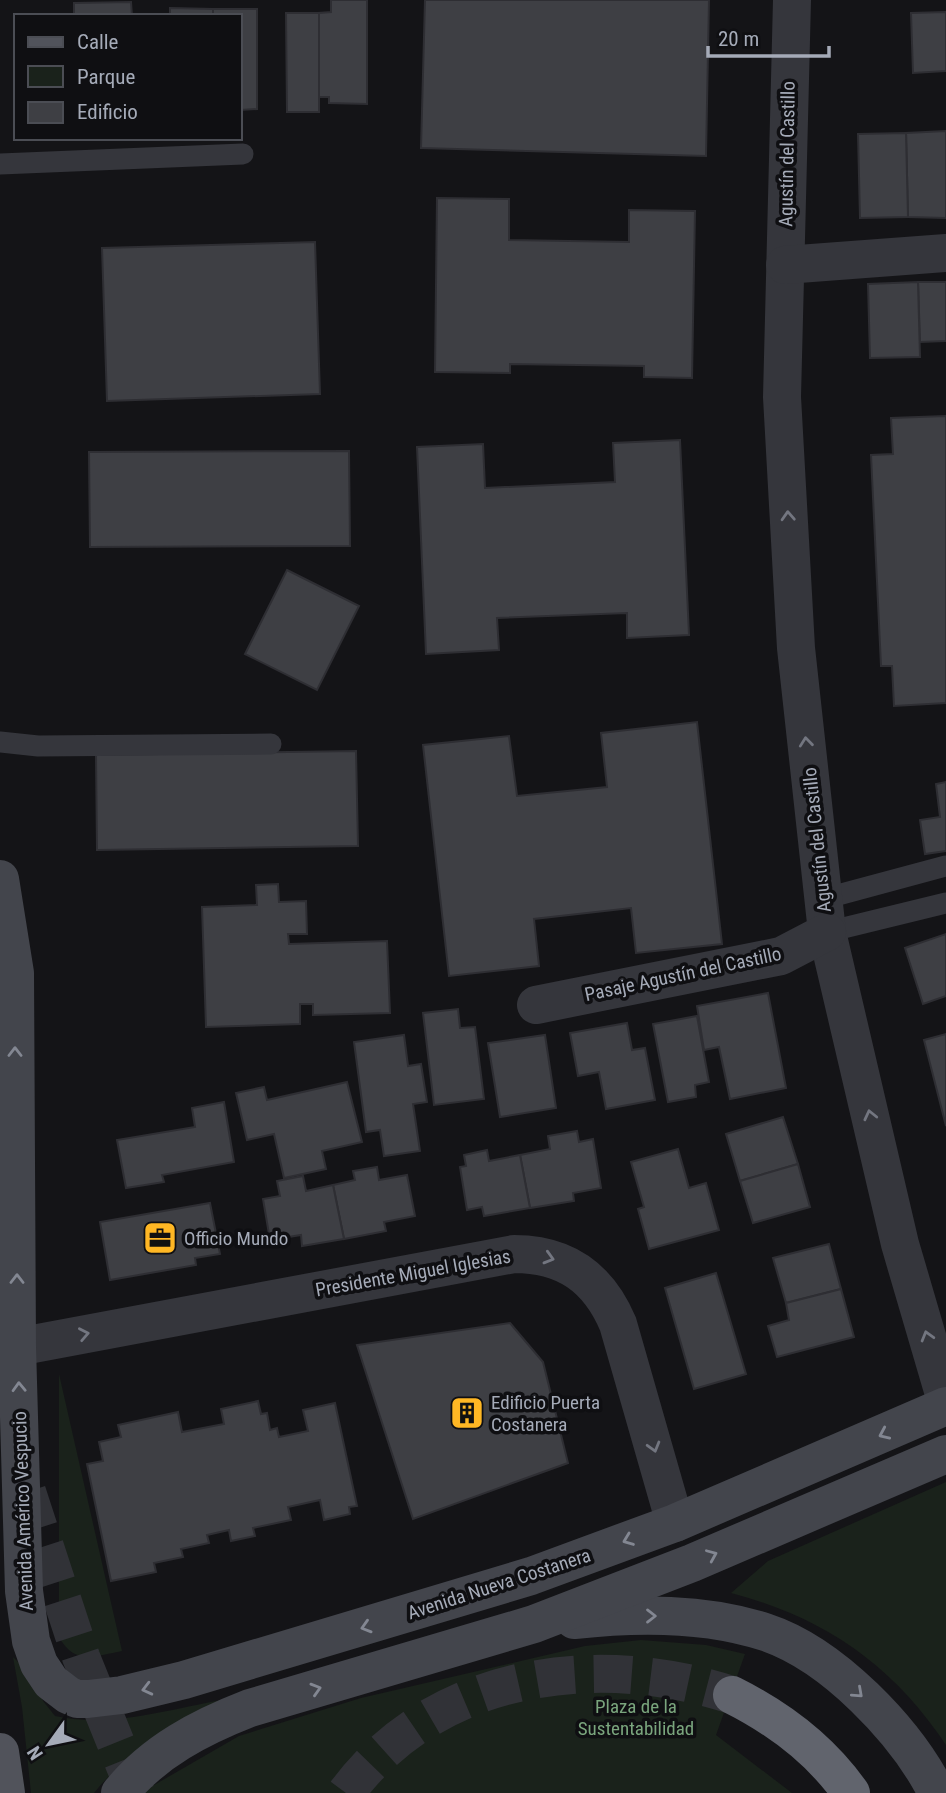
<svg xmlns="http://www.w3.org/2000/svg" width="946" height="1793" font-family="'Roboto Condensed',sans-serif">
<rect width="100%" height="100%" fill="#141417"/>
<g fill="#1a221b">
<path d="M59,1374L122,1651C95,1656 75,1666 59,1637Z"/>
<path d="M946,1482V1745C893,1665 824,1617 731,1593L768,1561Z"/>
<path d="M641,1640L706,1645L745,1654L716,1735L792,1793H145L149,1788L239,1736L361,1698L585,1646Z"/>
<path d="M13,1657L37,1681L43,1701L55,1716C108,1728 168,1710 221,1700C178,1728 126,1752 94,1793H31L22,1707Z"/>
</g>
<g fill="#3e3f44" stroke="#2e2e33" stroke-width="2">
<path d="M331,0H367V104L329,103V97H319V13L331,12Z"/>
<path d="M425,0H709L706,156L421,148Z"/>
<path d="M131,2L132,16H74V3Z"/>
<path d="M170,8L213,9V16H170Z"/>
<path d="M213,9H257V109L240,110V16H213Z"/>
<path d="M946,12V71L913,73L911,13Z"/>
<path d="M286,13H319V112H287Z"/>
<path d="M946,131V218L908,217L906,133Z"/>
<path d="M906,133L908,217L860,218L858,134Z"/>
<path d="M437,198L509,199V240L629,242V210L695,211L692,378L644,377V366L510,364V373L435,372Z"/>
<path d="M315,242L320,394L107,401L102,248Z"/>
<path d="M918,282H946V341L920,342Z"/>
<path d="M918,282L920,357L870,358L868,284Z"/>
<path d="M946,416V703L894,706L892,666H881L871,455L893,454L891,418Z"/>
<path d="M680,440L689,635L627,638V613L497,618L499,650L426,654L417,447L483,444L485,488L615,482L613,443Z"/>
<path d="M349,451L350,546L90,547L89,452Z"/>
<path d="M287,570L359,606L317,690L245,654Z"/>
<path d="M697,722L722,944L636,953L631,908L534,919L539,966L449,976L423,745L509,736L517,796L607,787L601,733Z"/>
<path d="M356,751L358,846L97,850L96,755Z"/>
<path d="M946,782V851L925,854L920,820L940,817L936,784Z"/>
<path d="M278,884L279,902L306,901L307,934H288L289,944L387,941L390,1013L313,1015V1004H300V1024L206,1027L202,907L257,905L256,885Z"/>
<path d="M946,934V996L923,1004L905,948Z"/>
<path d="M768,993L786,1088L730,1099L719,1047L704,1050L697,1006Z"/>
<path d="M458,1009L460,1028L475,1027L484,1099L434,1105L423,1013Z"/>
<path d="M697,1016L709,1082L695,1085L696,1097L668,1102L653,1024Z"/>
<path d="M627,1023L632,1050L645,1048L655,1100L606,1109L599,1072L578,1076L570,1033Z"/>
<path d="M946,1034V1126L924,1040Z"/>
<path d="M404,1035L408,1066L421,1064L427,1102L413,1104L420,1151L384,1156L380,1130L366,1132L354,1042Z"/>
<path d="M545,1035L556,1108L500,1117L488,1043Z"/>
<path d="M347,1082L362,1142L322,1151L326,1169L284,1178L274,1134L247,1140L236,1093L264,1087L267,1100Z"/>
<path d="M224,1102L234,1162L162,1175L164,1182L126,1188L117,1140L195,1127L192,1108Z"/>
<path d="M783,1117L798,1164L740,1181L726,1134Z"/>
<path d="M577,1131L579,1142L593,1139L601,1188L573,1193L574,1201L530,1208L520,1155L550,1149L548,1136Z"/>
<path d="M678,1149L689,1188L706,1183L719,1230L649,1249L638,1209L644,1207L631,1162Z"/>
<path d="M487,1150L489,1161L520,1155L530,1208L484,1216L482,1207L467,1210L460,1167L466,1166L464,1155Z"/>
<path d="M798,1164L810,1207L753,1223L740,1181Z"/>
<path d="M377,1167L379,1180L407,1175L415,1216L384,1222L386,1231L344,1239L333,1185L355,1180L353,1171Z"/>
<path d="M303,1176L306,1191L333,1185L344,1239L302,1246L301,1235L270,1240L263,1199L280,1196L277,1181Z"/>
<path d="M210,1203L220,1254L195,1258L196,1265L110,1280L100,1222Z"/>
<path d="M829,1244L841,1289L786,1303L773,1258Z"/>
<path d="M716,1273L746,1374L694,1389L665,1288Z"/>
<path d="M841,1289L854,1337L777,1357L768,1326L789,1320L786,1303Z"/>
<path d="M510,1323L543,1362L568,1463L413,1519L357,1345Z"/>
<path d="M258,1401L261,1414L267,1413L270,1430L277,1428L279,1437L308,1431L303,1410L335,1403L357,1506L349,1507L350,1514L324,1520L320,1500L288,1507L291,1520L253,1528L255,1536L231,1541L229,1530L207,1535L209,1543L181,1549L183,1557L154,1563L156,1572L111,1581L87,1464L103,1461L99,1442L121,1437L118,1425L178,1412L182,1432L224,1424L221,1409Z"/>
</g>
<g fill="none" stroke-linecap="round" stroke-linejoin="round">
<g stroke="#313237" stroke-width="38" stroke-dasharray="38 19" stroke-linecap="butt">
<path d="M27,1492L81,1657L136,1793"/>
<path d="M346,1793C435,1672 597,1651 732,1695"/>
</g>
<g stroke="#35363c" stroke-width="21">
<path d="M0,164L243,154"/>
<path d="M0,742L38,746L271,744"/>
<path d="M823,899L946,866"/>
<path d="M827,932L946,903"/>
</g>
<g stroke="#35363c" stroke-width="38">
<path d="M792,0L782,397L796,648L827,932L900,1244L946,1401"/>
<path d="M785,265L946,253"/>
<path d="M536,1005L781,956L827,932"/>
<path d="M17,1347L514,1254C565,1254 598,1277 618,1324L675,1523"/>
</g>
<g stroke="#43454c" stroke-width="38">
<path d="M0,879L15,973L17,1347L24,1591L31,1641L39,1664L51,1682L68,1695L77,1699H88L122,1695L184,1680L531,1576L675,1523L946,1406"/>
<path d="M574,1620C637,1613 704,1612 765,1632C832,1654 906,1731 937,1793"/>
<path d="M120,1793C154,1751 201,1727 250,1708L534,1624L692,1563L946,1454"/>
</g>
<path stroke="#51535b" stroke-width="38" d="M0,1752L6,1793"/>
<path stroke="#61646d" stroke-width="38" d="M732,1695C780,1719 820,1749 851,1793"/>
</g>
<defs><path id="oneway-chevron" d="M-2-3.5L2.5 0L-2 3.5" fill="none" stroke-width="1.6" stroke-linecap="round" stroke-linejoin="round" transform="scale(1.75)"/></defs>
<g stroke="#737680">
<use href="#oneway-chevron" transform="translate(788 516) rotate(-93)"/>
<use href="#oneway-chevron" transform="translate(806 742) rotate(-96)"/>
<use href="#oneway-chevron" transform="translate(870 1115) rotate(-103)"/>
<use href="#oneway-chevron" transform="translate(549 1258) rotate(16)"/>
<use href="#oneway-chevron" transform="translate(84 1334) rotate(-11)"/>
<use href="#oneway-chevron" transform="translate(927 1336) rotate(-106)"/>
<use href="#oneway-chevron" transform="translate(654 1447) rotate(74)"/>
</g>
<g stroke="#838792">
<use href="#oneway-chevron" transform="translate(15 1052) rotate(-90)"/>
<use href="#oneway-chevron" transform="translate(17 1279) rotate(-90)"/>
<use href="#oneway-chevron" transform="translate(19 1387) rotate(-92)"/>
<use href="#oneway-chevron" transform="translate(884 1434) rotate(156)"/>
<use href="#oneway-chevron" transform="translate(628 1540) rotate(159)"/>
<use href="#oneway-chevron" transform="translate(712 1555) rotate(-23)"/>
<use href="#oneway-chevron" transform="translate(651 1616)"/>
<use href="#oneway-chevron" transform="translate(366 1627) rotate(163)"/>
<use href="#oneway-chevron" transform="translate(147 1689) rotate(166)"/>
<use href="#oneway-chevron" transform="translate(316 1689) rotate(-17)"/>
<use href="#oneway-chevron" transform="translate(858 1693) rotate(42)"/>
</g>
<defs>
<symbol id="office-square" viewBox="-11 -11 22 22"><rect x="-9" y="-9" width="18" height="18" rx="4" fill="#ffb724" stroke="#0f0f12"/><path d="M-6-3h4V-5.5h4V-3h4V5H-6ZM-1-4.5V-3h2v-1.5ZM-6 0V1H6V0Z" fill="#111"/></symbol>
<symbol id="building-square" viewBox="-11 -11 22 22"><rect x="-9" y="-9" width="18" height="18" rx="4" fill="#ffb724" stroke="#0f0f12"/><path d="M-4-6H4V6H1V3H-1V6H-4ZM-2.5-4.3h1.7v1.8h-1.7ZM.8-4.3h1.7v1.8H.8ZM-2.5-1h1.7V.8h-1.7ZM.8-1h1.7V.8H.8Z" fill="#111"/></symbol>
</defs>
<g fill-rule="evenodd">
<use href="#office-square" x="141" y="1219" width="38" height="38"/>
<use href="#building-square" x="448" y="1394" width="38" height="38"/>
</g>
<g text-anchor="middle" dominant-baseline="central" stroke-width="7" stroke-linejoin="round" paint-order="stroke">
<g font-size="19" fill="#a5abb8" stroke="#0f0f12">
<text transform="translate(787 154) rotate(-89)">Agustín del Castillo</text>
<text transform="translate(817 840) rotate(-96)">Agustín del Castillo</text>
<text transform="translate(683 974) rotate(-12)">Pasaje Agustín del Castillo</text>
<text transform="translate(413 1273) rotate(-10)">Presidente Miguel Iglesias</text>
<text transform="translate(23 1511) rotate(-92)">Avenida Américo Vespucio</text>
<text transform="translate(499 1584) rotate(-18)">Avenida Nueva Costanera</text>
</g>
<g font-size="19" fill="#a5abb8" stroke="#0f0f12" text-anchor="start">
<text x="184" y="1238">Officio Mundo</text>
<text x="491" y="1402">Edificio Puerta<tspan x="491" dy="22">Costanera</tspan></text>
</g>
<g font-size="19" fill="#7aa57d" stroke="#0f0f12">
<text x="636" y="1706">Plaza de la<tspan x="636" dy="22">Sustentabilidad</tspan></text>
</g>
</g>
<rect x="14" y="14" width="228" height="126" fill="#0f0f12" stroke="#4b4d54" stroke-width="2"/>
<rect x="28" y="37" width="35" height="10" fill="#51535b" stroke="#4b4d54" stroke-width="2"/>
<text x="77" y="49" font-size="21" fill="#a5abb8">Calle</text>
<rect x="28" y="66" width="35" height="21" fill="#1a221b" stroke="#4b4d54" stroke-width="2"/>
<text x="77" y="84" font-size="21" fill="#a5abb8">Parque</text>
<rect x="28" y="102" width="35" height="21" fill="#3e3f44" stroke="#4b4d54" stroke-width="2"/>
<text x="77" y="119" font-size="21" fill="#a5abb8">Edificio</text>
<g transform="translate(49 1744) rotate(237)" stroke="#0f0f12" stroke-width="5" paint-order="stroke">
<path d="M0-5L12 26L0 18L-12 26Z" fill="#a5abb8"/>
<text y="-10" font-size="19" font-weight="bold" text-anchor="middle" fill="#a5abb8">N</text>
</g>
<path d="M708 46v10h121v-10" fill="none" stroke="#a5abb8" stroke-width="3.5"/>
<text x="718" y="46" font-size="21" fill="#a5abb8" stroke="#0f0f12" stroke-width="5" paint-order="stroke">20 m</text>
</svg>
